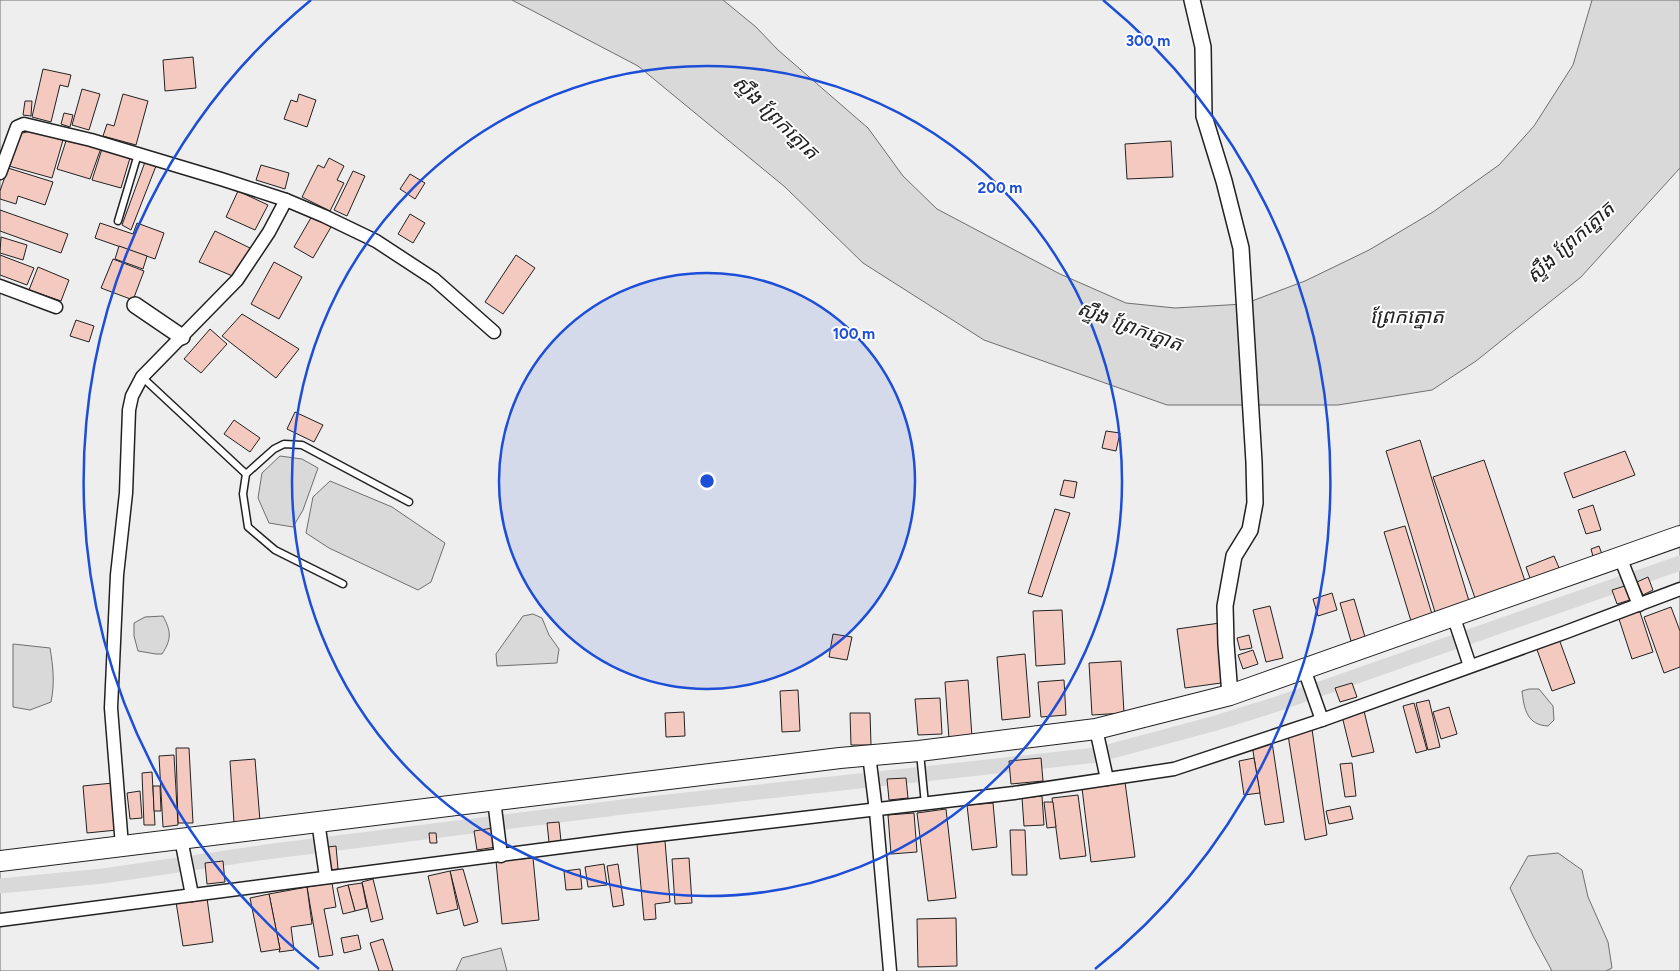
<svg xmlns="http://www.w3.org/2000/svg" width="1680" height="971" font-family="Figtree,'Noto Sans Khmer',sans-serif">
<rect width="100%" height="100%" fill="#fff"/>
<rect fill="#eee" stroke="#6f6f6f" x="0" y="0" width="1680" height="971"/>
<g fill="#d9d9d9" stroke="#6f6f6f">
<path d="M512,0H723L756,27L778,50L868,128L903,176L937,209L1060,274L1126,303L1175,308L1244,304L1305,281L1369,250L1433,212L1499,165L1534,126L1573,65L1592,0H1680V168L1581,277L1476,361L1432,390L1338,405H1167L984,340L863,263L785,187L638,66Z"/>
<path d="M280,456L302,459L318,468L303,510L293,527L269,523L258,498L262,473Z"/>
<path d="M330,481L392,507L445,543L431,582L418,590L329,548L306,533L313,497Z"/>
<path d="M533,614L542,618L549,635L559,649L557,663L497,666L496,654L523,616Z"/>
<path d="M163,616C171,631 172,639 162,654H156L138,651L134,636V623L145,617Z"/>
<path d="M13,644L50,648C53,666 55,683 51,702L30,710L13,707Z"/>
<path d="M1529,689H1539L1553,706L1554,720L1548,726C1527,725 1524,709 1522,691Z"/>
<path d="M1558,853L1582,870L1588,897L1608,942L1612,968L1606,971H1552L1533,936L1510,888L1528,856Z"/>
<path d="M501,948L507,971H456L462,958Z"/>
</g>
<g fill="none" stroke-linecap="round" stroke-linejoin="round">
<path stroke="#d9d9d9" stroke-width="15" d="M0,886L103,876L266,852L631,806L1097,755L1216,723L1274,705L1680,563"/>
</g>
<g fill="#f3c9c0" stroke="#222">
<path d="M193,57L196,88L165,91L163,60Z"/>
<path d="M43,69L71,75L68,87L60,85L51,122L32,117Z"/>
<path d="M82,89L100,94L89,130L72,125Z"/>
<path d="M123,94L148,101L136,145L103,136L107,124L114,126Z"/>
<path d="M299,94L316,100L307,127L284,119L291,100L297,102Z"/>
<path d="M25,101H32L31,116L23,115Z"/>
<path d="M64,113L73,115L70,127L61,124Z"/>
<path d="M31,131L63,140L52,178L9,166L18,134Z"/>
<path d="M66,141L101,148L90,179L57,169Z"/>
<path d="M1171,141L1173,177L1127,179L1125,144Z"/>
<path d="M102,149L130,158L121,188L92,180Z"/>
<path d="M329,158L344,166L337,180L344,183L330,211L302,197L318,165L324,168Z"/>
<path d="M145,162L156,166L131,230L122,225Z"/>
<path d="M261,165L289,173L285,189L256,180Z"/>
<path d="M8,168L53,182L45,205L18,196L16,204L0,199V191Z"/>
<path d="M353,171L365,176L347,216L334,210Z"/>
<path d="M410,174L425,183L415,199L400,189Z"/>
<path d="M238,191L268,205L255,230L226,217Z"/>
<path d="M0,210L68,234L61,253L0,231Z"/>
<path d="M410,214L425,223L413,243L398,234Z"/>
<path d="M312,216L331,227L313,258L294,247Z"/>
<path d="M100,223L133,234L137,223L164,233L155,259L95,238Z"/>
<path d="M215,231L250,248L235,277L199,262Z"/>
<path d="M1,237L27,245L23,260L0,253Z"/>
<path d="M119,246L147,256L143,269L115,259Z"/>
<path d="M0,255L34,268L27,285L0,275Z"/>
<path d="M516,255L535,268L503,314L485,302Z"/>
<path d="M113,259L144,271L133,300L101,288Z"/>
<path d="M274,262L302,277L279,319L251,304Z"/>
<path d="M38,267L69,280L61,301L29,290Z"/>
<path d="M242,314L299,349L276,378L222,336Z"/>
<path d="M76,320L94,326L89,342L70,336Z"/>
<path d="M210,329L227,344L201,373L184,359Z"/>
<path d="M295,412L323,425L314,442L287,429Z"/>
<path d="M234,420L260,438L250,452L224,434Z"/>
<path d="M1106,431L1120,433L1116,451L1102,448Z"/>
<path d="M1420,440L1469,601L1435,612L1386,451Z"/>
<path d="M1625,451L1635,475L1573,498L1564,473Z"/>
<path d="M1484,460L1525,581L1475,598L1433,477Z"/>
<path d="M1064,480L1077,482L1074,498L1060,495Z"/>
<path d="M1593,505L1601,530L1586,534L1578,510Z"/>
<path d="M1055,509L1070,513L1042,597L1028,593Z"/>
<path d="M1405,526L1432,614L1411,621L1384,532Z"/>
<path d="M1599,546L1603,557L1594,560L1591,549Z"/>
<path d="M1554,556L1560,570L1531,581L1526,567Z"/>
<path d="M1648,577L1653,590L1643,595L1637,582Z"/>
<path d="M1628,585L1633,599L1617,604L1612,590Z"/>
<path d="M1332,593L1337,610L1318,616L1313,599Z"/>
<path d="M1354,599L1365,637L1351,641L1340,603Z"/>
<path d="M1270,606L1283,658L1266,662L1253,610Z"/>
<path d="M1671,607L1680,631V667L1664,673L1644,617Z"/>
<path d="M1639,609L1653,652L1632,659L1618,616Z"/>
<path d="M1062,610L1065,664L1036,666L1033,611Z"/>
<path d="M1220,623L1228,682L1185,688L1177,629Z"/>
<path d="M833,634L852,637L847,660L829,657Z"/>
<path d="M1249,635L1252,648L1240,650L1237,638Z"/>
<path d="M1559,639L1575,683L1552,691L1536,647Z"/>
<path d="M1253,650L1258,664L1243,669L1238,655Z"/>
<path d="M1025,654L1030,717L1002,720L997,657Z"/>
<path d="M1121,661L1124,713L1092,715L1089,663Z"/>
<path d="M968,680L972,737L949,739L945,682Z"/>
<path d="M1064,680L1066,715L1041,717L1038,682Z"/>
<path d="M1352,683L1357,697L1340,702L1335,688Z"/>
<path d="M798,690L800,731L782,732L780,691Z"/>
<path d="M940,698L942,734L918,735L915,699Z"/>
<path d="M1429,700L1440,747L1428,750L1416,703Z"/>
<path d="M1414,703L1427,750L1416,753L1403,706Z"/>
<path d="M1449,707L1457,734L1441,739L1433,712Z"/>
<path d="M1364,711L1374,752L1352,757L1342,716Z"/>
<path d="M684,712L685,736L666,737L665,713Z"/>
<path d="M850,713H870L871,745H851Z"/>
<path d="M1312,729L1327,835L1305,840L1288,735Z"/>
<path d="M1272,742L1284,822L1265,825L1252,745Z"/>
<path d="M176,748H189L193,823H178Z"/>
<path d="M174,755L178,825L163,827L159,756Z"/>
<path d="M1041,758L1043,781L1011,784L1009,761Z"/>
<path d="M1254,758L1260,793L1244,795L1239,761Z"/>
<path d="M255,759L260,821L234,823L230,761Z"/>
<path d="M1352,763L1356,796L1345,797L1340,764Z"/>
<path d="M152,772L155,825H144L142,773Z"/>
<path d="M906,778L908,798L889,800L887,779Z"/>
<path d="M1125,782L1135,857L1091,862L1082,788Z"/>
<path d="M113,783L117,830L87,833L83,786Z"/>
<path d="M153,786H160L161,811H154Z"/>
<path d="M140,791L142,818L130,819L127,793Z"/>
<path d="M1078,795L1086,856L1060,859L1052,798Z"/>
<path d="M1042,796L1044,825L1024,826L1022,798Z"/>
<path d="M1044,802H1053L1056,827L1047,828Z"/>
<path d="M993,803L997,847L972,850L967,805Z"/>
<path d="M1350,806L1353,819L1329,824L1326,811Z"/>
<path d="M946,809L956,898L928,901L917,813Z"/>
<path d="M914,813L917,852L891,854L888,815Z"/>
<path d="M559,822L561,841L549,842L547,823Z"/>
<path d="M493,828L496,847L477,850L474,831Z"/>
<path d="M1010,830H1025L1027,875H1012Z"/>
<path d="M429,833H436L437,843H430Z"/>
<path d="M665,841L670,902L655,904L656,919L644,920L637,844Z"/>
<path d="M336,846L338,869L330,870L328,847Z"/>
<path d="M533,858L539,920L502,924L496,861Z"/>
<path d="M689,858L692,903L675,904L672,859Z"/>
<path d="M223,861L225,882L207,884L205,863Z"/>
<path d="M604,864L607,885L588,887L585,867Z"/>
<path d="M618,864L624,905L613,907L607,866Z"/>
<path d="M463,869L478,922L464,926L450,871Z"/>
<path d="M580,869L582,889L566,890L564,871Z"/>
<path d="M450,871L458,909L437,914L428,876Z"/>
<path d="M373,879L383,919L371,922L362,882Z"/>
<path d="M332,883L336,907L324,909L333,955L319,957L307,887Z"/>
<path d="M362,883L367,908L355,911L348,885Z"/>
<path d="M348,885L355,911L343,914L337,888Z"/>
<path d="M307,887L312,924L291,927L294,950L279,952L280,949L269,894Z"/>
<path d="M269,894L280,949L261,952L250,898Z"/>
<path d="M207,898L213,942L183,946L176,902Z"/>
<path d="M956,918L957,966L918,967L917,919Z"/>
<path d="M358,935L361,949L344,953L341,938Z"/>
<path d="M383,939L393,971H379L370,943Z"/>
</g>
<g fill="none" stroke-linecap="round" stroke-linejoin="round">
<defs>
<g id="service">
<path d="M118,221L138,154"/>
<path d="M142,377L246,474"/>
<path d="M343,584L275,550L248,527L243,494L246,474L274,449L284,444L302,445L409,502"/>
<path d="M920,753L925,804"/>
</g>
<g id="minor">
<path d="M0,173L17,127L24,124L91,140L221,179L286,200L324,216L376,241L434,279L494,332"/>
<path d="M0,286L56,307"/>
<path d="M1620,557L1639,605"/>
<path d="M1453,615L1470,666"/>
<path d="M1304,669L1322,720"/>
<path d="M1096,729L1107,779"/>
<path d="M869,755L876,811L890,971"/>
<path d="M494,800L501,856"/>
<path d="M318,821L326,877"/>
<path d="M181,839L192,895"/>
<path d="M122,846L111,708L117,575L126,493L129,410L132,396L142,377L237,280L269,232L286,200"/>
<path d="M0,920L624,839L1014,793L1174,769L1322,720L1566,632L1680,589"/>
</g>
<g id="tertiary">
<path d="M1192,0L1203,47L1204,116L1224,181L1241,248L1254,462L1255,503L1250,530L1234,556L1225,606L1226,644L1230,695"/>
<path d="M135,305L182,337"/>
</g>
<path id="primary" d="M0,861L840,758L919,751L1096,729L1230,695L1680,536"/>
</defs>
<use href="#service" stroke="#222" stroke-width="9"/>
<use href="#minor" stroke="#222" stroke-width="15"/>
<use href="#tertiary" stroke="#222" stroke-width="18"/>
<use href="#primary" stroke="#222" stroke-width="22"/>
<use href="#service" stroke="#fff" stroke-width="6"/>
<use href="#minor" stroke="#fff" stroke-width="12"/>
<use href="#tertiary" stroke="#fff" stroke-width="15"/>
<use href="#primary" stroke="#fff" stroke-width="20"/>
</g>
<circle cx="707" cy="481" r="208" fill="#1d4ed8" fill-opacity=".12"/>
<g fill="none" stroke="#1d4ed8" stroke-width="2.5">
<circle cx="707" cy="481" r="208"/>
<circle cx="707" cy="481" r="415"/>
<path d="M319 969A623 623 0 0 1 311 0M1103 0A623 623 0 0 1 1095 969"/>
</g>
<g text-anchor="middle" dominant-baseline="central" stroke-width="4" stroke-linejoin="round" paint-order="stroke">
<g font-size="20" font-style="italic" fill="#222" stroke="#fff">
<text transform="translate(776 117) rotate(44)">ស្ទឹង ព្រែកត្នោត</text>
<text transform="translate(1570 242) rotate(-42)">ស្ទឹង ព្រែកត្នោត</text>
<text x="1407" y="316">ព្រែកត្នោត</text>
<text transform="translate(1130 326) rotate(20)">ស្ទឹង ព្រែកត្នោត</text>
</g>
</g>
<circle cx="707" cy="481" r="8" fill="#1d4ed8" stroke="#fff" stroke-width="2.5"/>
<g font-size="15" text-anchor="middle" font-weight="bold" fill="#1d4ed8" stroke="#fff" stroke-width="4" stroke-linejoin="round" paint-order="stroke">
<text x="1148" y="46">300 m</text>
<text x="1000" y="193">200 m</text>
<text x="854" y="339">100 m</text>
</g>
</svg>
